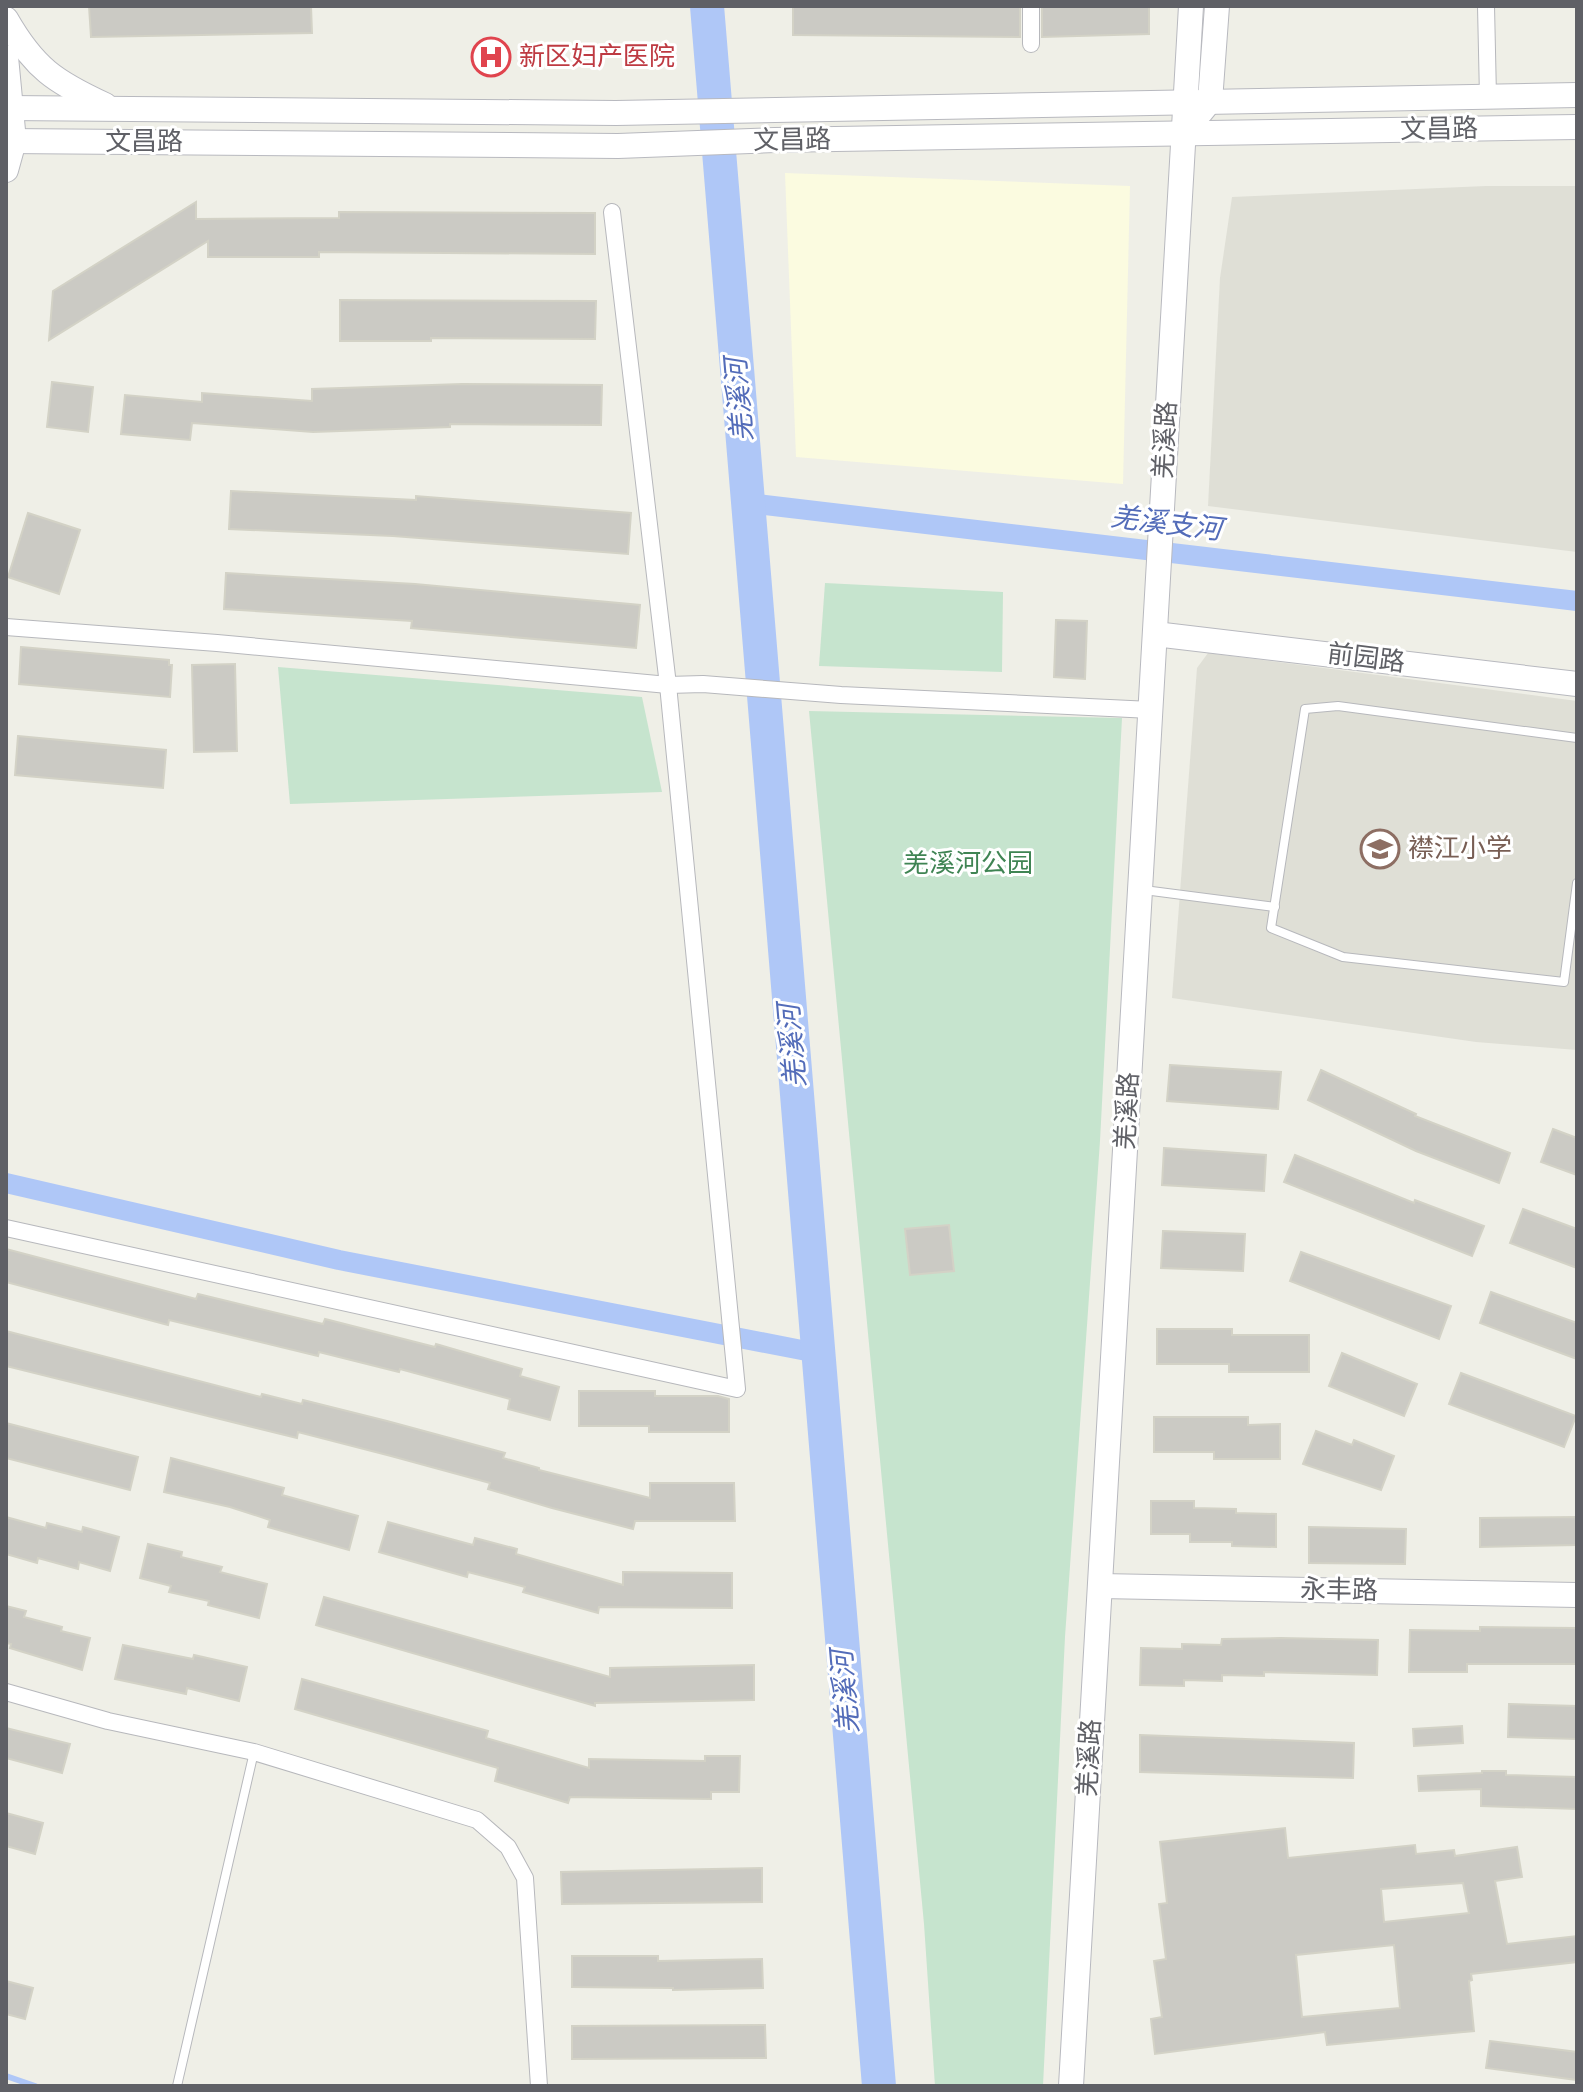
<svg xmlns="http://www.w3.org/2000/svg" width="1583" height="2092" font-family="'Sofia Sans Condensed','Noto Sans SC',sans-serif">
<rect width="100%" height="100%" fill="#efefe7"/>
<path fill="#fbfbe0" d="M785,173L1130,186L1123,484L796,457Z"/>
<g fill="#dfdfd6">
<path d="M1486,186H1577V552L1208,506L1220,278L1232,197Z"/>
<path d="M1208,653L1577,701V1050L1476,1042L1172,998L1197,668Z"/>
</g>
<g fill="#c6e4ce">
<path d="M825,583L1003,592L1002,672L819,666Z"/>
<path d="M278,667L642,697L662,792L290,804Z"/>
<path d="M809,711L1122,718L1100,1141L1065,1637L1043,2086H935L924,1924Z"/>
</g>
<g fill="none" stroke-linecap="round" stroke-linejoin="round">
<path stroke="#afc7f7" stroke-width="6" d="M6,2076L35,2086"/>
<g stroke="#afc7f7" stroke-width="20">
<path d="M748,503L1577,601"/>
<path d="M6,1183L339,1260L817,1353"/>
</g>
<path stroke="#afc7f7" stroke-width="34" d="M707,6L879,2086"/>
</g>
<g fill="#cbcac4" stroke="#d3d2c6" stroke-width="2" fill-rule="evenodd">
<path d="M89,6H311L312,33L91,37Z"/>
<path d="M793,6H1020V37L793,35Z"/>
<path d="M1042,6H1149V34L1042,37Z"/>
<path d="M196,202V219L339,218V212L595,213V254L319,252V257H208V241L49,340L53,291Z"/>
<path d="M340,300L596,301L595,339L431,338V341H340Z"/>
<path d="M52,382L93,387L88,432L47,427Z"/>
<path d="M462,384L602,385L601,425L450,424V427L313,432L192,423L190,440L121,434L125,395L202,402V393L312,401V389Z"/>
<path d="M231,491L416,500V496L631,513L628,554L393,536L229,529Z"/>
<path d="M28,513L80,530L59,594L8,577Z"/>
<path d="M226,573L415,584L640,605L636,648L411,628L412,621L224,609Z"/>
<path d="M1056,620L1087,621L1085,679L1054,677Z"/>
<path d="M21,647L169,660V665H172L170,697L19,684Z"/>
<path d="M235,664L237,751L194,752L192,665Z"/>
<path d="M18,736L166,750L163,788L15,775Z"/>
<path d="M1170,1065L1281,1072L1278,1109L1167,1101Z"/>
<path d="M1321,1070L1416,1114L1415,1116L1510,1153L1499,1183L1416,1151L1308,1100Z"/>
<path d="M1553,1129L1577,1138V1175L1541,1162Z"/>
<path d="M1164,1148L1266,1155L1264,1191L1162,1185Z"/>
<path d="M1295,1155L1414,1203L1415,1200L1484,1226L1472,1256L1284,1182Z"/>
<path d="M1523,1209L1577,1229V1268L1510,1243Z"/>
<path d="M949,1225L954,1271L910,1275L905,1229Z"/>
<path d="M1163,1231L1245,1234L1243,1271L1161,1268Z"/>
<path d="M6,1249L196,1299L198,1294L323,1324L325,1319L435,1347L436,1344L522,1369L520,1376L559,1387L550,1420L508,1409L510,1399L400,1369L399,1372L319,1352L318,1356L169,1320L168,1325L6,1282Z"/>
<path d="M1301,1252L1451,1306L1439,1339L1290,1281Z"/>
<path d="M1491,1292L1577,1323V1359L1480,1323Z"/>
<path d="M1157,1329H1232V1335H1309V1372H1229V1364H1157Z"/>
<path d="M6,1331L261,1397L262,1394L302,1404L303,1400L387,1421L505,1453L503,1458L539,1468V1470L650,1498V1483H734L735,1521H635L633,1529L552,1508L488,1489L490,1483L391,1456L298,1432L297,1438L6,1366Z"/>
<path d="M1342,1353L1417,1384L1404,1416L1329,1386Z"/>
<path d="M1461,1373L1576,1416L1564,1447L1449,1404Z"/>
<path d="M579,1391H655V1396H718L729,1399V1432H649V1426H579Z"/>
<path d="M1154,1417H1248V1425L1280,1424V1459H1214V1452H1154Z"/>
<path d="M6,1423L138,1457L130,1490L6,1458Z"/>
<path d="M1316,1431L1352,1445L1354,1440L1394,1456L1381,1490L1303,1464Z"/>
<path d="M171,1458L284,1488L282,1495L358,1516L349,1550L268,1527L270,1520L230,1507L164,1492Z"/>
<path d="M1151,1501H1194V1508L1236,1509V1513L1276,1514V1547L1232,1546V1542H1190V1534H1151Z"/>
<path d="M6,1517L46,1528L47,1523L82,1532L83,1527L119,1537L110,1571L79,1562L78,1569L38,1558L37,1563L6,1554Z"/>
<path d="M1577,1517V1545L1480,1547V1518Z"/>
<path d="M388,1522L473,1545L475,1538L517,1549L516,1554L623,1585V1572L732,1573V1608L599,1607L598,1613L523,1592L525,1587L468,1572L467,1577L379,1552Z"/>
<path d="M1309,1527L1406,1529L1405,1564L1309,1563Z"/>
<path d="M148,1544L182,1552L181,1557L222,1567L220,1572L267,1584L259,1618L208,1605L209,1601L169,1592L171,1586L140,1578Z"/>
<path d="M324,1597L610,1677V1668L754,1665V1700L595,1703V1706L316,1625Z"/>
<path d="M6,1606L26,1611L24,1617L62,1627L61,1631L90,1638L82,1670L10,1648L11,1644L6,1643Z"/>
<path d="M1480,1627L1577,1628V1664H1467V1672H1409L1410,1630L1480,1631Z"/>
<path d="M1280,1638L1378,1640L1377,1675L1264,1672V1676L1222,1675V1681L1184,1680V1686L1140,1685L1141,1648L1182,1649V1644L1221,1645L1222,1639Z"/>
<path d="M123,1645L193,1659L194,1655L247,1667L239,1701L187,1688L186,1694L115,1679Z"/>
<path d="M302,1679L488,1731L486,1738L589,1768V1759L705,1761V1756H740L739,1792H711V1799L570,1797L568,1803L495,1781L498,1768L295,1709Z"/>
<path d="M1509,1704L1577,1706V1739L1508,1737Z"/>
<path d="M1462,1726L1463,1743L1414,1746L1413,1729Z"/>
<path d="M6,1728L70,1744L62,1773L6,1758Z"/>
<path d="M1140,1735L1354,1743L1353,1778L1140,1772Z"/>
<path d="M1482,1771H1506V1775L1577,1777V1809L1481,1806V1789L1419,1791L1418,1776L1482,1773Z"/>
<path d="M6,1813L43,1823L35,1854L6,1846Z"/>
<path d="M1285,1828L1288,1858L1415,1845L1416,1854L1454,1850L1455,1856L1517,1847L1522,1877L1495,1881L1507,1944L1577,1936V1962L1471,1974L1472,1980L1469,1981L1474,2031L1327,2045L1325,2032L1155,2054L1151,2019L1162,2017L1154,1961L1166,1959L1159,1904L1167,1903L1160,1842ZM1463,1883L1469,1913L1384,1922L1381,1889ZM1394,1945L1400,2008L1302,2017L1296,1955Z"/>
<path d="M762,1868V1902L562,1904L561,1872Z"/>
<path d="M572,1956H658V1961L762,1959L763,1988L673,1990V1988L572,1987Z"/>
<path d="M6,1981L33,1988L25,2019L6,2014Z"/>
<path d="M765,2025L766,2058L572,2059V2026Z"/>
<path d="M1490,2041L1577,2052V2080L1486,2068Z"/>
</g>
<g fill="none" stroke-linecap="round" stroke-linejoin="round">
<defs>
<g id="lane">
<path d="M1577,738L1338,706L1305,709L1271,928L1343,957L1564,982L1577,883"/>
<path d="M1144,890L1275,907"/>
<path d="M177,2086L254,1752"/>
</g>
<g id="street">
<path d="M1031,6V44"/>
<path d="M1486,6L1488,97"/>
<path d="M6,627L217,643L668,685L703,684L841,695L1151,710"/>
<path d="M6,1228L737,1389L668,685L612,212"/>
<path d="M6,1692L108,1721L254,1752L477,1820L508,1847L525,1878L539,2086"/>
</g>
<g id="secondary">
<path d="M6,19C34,68 55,82 105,105"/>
<path d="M6,57L14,141L6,170"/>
<path d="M6,108L616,113L1577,95"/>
<path d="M1201,112L1210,101L1217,6"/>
<path d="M6,141L618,146L775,140L1577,127"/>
<path d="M1155,634L1577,684"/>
<path d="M1100,1586L1577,1595"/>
<path d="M1071,2086L1191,6"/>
</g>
</defs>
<use href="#lane" stroke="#b7b8bc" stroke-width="10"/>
<use href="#street" stroke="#b7b8bc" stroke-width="18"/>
<use href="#secondary" stroke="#b8b9bf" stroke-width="26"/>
<use href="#lane" stroke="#fff" stroke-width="8"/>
<use href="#street" stroke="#fff" stroke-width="16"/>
<use href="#secondary" stroke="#fff" stroke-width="24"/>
</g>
<defs>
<symbol id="hospital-ring" viewBox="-11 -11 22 22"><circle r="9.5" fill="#fff" stroke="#e0444e" stroke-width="1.5"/><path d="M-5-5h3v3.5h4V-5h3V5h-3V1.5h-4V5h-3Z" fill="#e0444e"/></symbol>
<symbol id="school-ring" viewBox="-11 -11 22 22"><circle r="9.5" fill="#fff" stroke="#8d6e63" stroke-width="1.5"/><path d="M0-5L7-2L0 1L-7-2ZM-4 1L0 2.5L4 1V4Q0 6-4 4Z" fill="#8d6e63"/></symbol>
</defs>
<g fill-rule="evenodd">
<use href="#hospital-ring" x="469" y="35" width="44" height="44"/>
<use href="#school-ring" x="1358" y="827" width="44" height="44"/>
</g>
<g text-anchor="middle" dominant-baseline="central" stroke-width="6" stroke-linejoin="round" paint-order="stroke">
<g font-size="26" fill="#be3a42" stroke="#fff" text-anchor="start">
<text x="519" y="57">新区妇产医院</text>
</g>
<g font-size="26" fill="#5f6066" stroke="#fff">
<text transform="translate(1439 130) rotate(-1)">文昌路</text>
<text transform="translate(792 141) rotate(-1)">文昌路</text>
<text x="144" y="142">文昌路</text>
<text transform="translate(1166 440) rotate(-87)">羌溪路</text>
<text transform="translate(1366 659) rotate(7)">前园路</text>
<text transform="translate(1128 1111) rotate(-87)">羌溪路</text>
<text transform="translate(1339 1591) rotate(1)">永丰路</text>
<text transform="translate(1090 1758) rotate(-87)">羌溪路</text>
</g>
<g font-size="26" fill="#785e54" stroke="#fff" text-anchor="start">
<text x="1408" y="849">襟江小学</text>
</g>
<g font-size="26" fill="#3f8453" stroke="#fff">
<text x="968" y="864">羌溪河公园</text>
</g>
<g font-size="28" font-style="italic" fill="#536cb9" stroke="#fff">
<text transform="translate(740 400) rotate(-95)">羌溪河</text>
<text transform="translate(1166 524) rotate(7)">羌溪支河</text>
<text transform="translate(793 1046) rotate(-95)">羌溪河</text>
<text transform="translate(846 1692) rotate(-95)">羌溪河</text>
</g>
</g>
<rect width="1583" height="2092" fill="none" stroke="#5f6066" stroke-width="16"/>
</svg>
